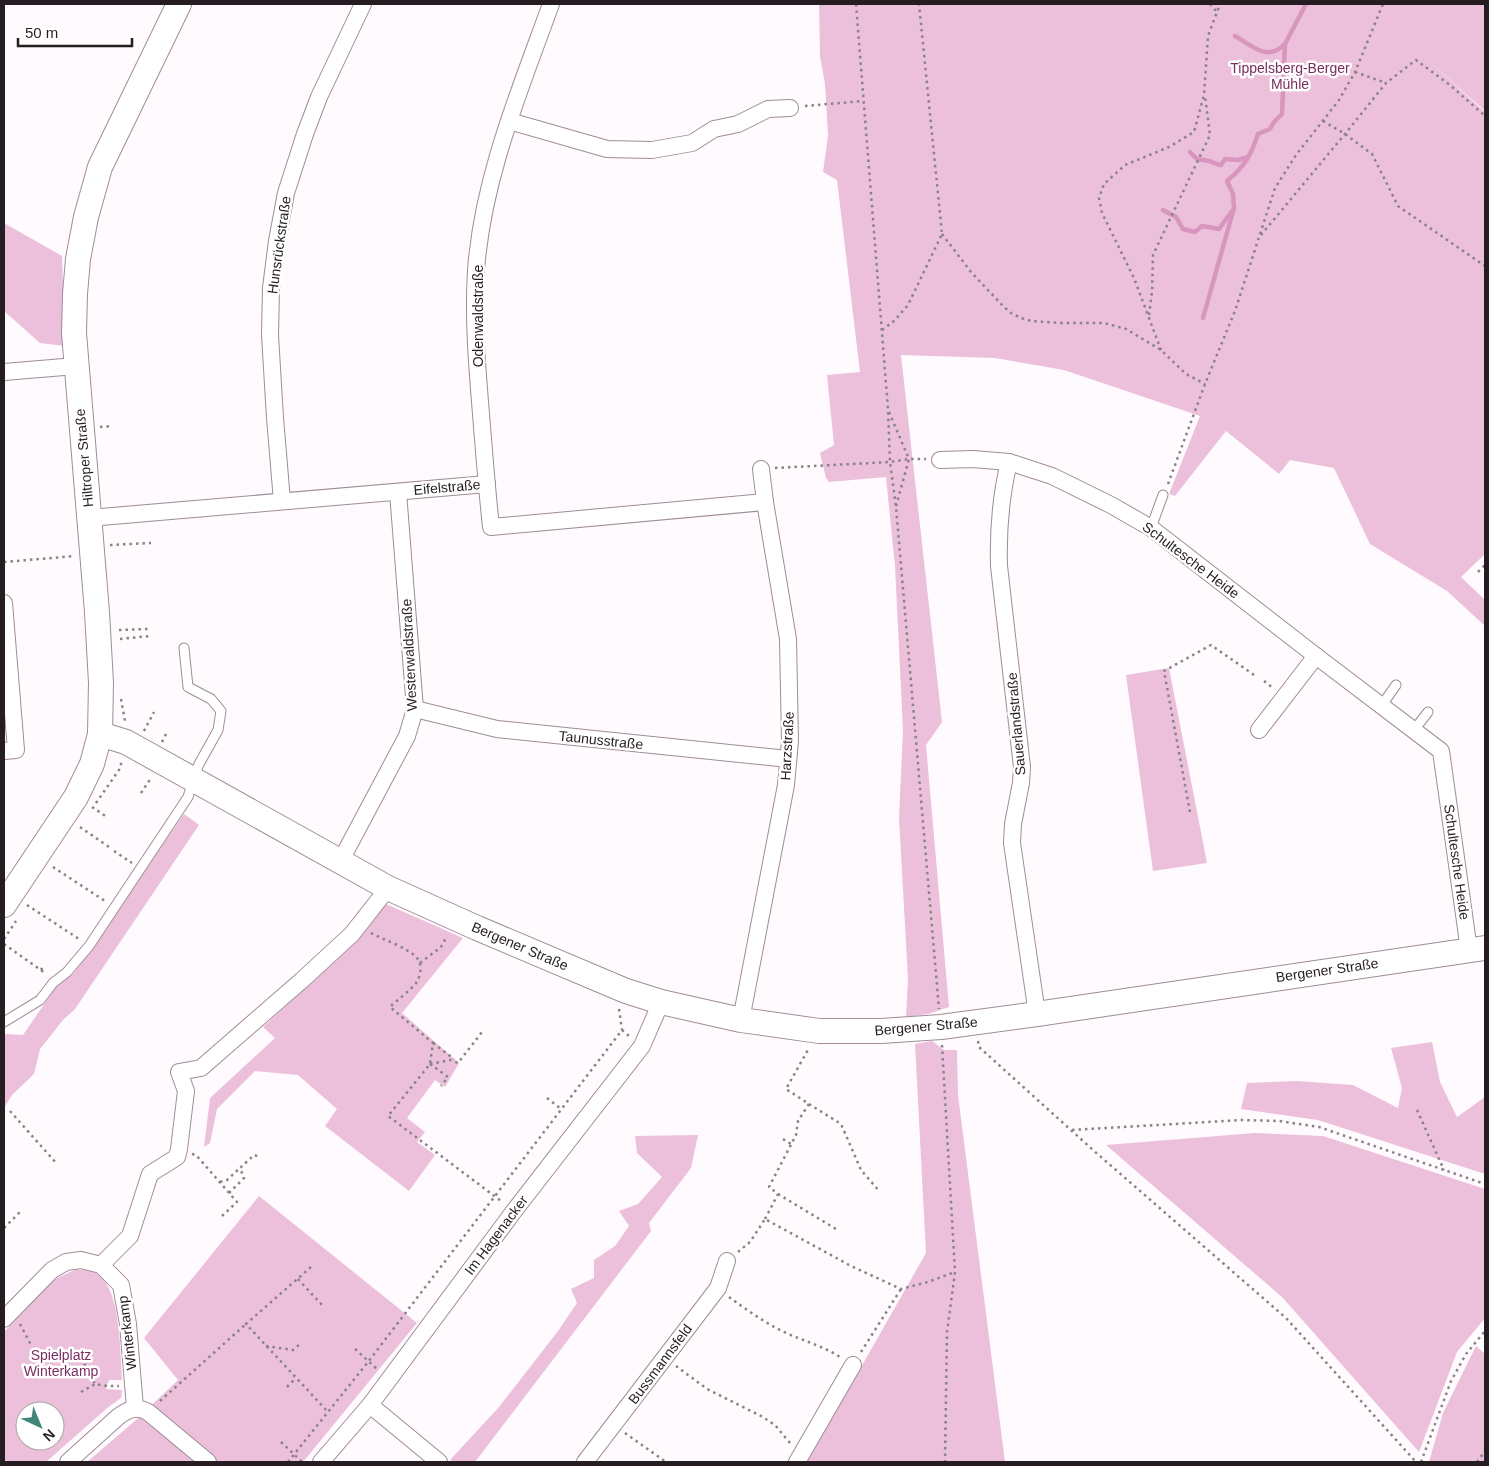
<svg xmlns="http://www.w3.org/2000/svg" width="1489" height="1466" font-family="Arial,sans-serif">
<rect width="100%" height="100%" fill="#fffafd"/>
<g fill="#ecc0da" fill-rule="evenodd">
<path d="M819,4H1485V111L1421,54L1485,112V554L1461,577L1485,600V626L1447,591L1370,544L1334,468L1290,460L1279,474L1226,431L1175,496L1169,494L1200,416L1064,370L995,358L901,355L942,722L926,745L949,1007L928,1014L906,1017L908,979L899,818L903,730L895,566L886,477L829,482L826,478L820,453L834,445L827,375L860,372L837,180L823,172L828,136L825,84L820,56Z"/>
<path d="M4,223L62,256L65,346L40,343L4,311Z"/>
<path d="M1169,668L1207,863L1153,871L1126,675Z"/>
<path d="M184,814L199,825L75,1009L63,1020L40,1049L34,1074L12,1095L4,1108V1037L6,1034L23,1035L56,987L74,973Z"/>
<path d="M386,904L463,938L402,1013L459,1063L445,1087L435,1080L407,1118L425,1132L417,1142L435,1155L409,1191L325,1126L337,1109L298,1075L255,1071L217,1109L210,1143L204,1147L210,1098L275,1038L263,1027L342,955Z"/>
<path d="M932,1041L944,1050H957L958,1095L1005,1462H807L926,1253L915,1044Z"/>
<path d="M1432,1042L1440,1082L1457,1117L1485,1097V1174L1318,1120L1241,1109L1247,1083L1297,1081L1353,1085L1398,1108L1402,1088L1391,1048Z"/>
<path d="M1255,1133L1323,1136L1485,1189V1318L1457,1352L1419,1452L1282,1297L1106,1145Z"/>
<path d="M698,1135L691,1168L649,1223L651,1231L475,1462H454L450,1460L499,1407L558,1331L577,1303L571,1289L594,1278V1260L615,1246L629,1226L619,1211L638,1204L662,1177L637,1153L635,1136Z"/>
<path d="M259,1196L417,1323L303,1462H87L136,1420L178,1380L144,1338Z"/>
<path d="M75,1270C84,1270 94,1270 101,1277C121,1296 120,1353 122,1380H109L106,1389L122,1390L121,1398L106,1409L46,1462H4V1332L50,1283L59,1277ZM25,1411H55V1441H25Z"/>
<path d="M1476,1346L1485,1354V1462H1429L1443,1413Z"/>
</g>
<g fill="none" stroke-linecap="round" stroke-linejoin="round">
<g stroke="#d896be" stroke-width="4.5">
<path d="M1235,36C1253,46 1267,62 1285,44"/>
<path d="M1190,152C1200,163 1197,158 1209,161C1214,162 1216,165 1221,165L1225,159L1238,160L1248,157"/>
<path d="M1163,210L1176,217L1183,229L1195,232L1202,226L1219,229L1232,211"/>
<path d="M1203,318L1234,208L1233,194L1227,181C1245,166 1251,155 1258,134L1270,129L1274,122L1282,114L1285,44L1306,4"/>
</g>
<defs>
<g id="lane">
<path d="M1151,528L1163,495"/>
<path d="M1382,705L1396,685"/>
<path d="M1414,730L1428,712"/>
<path d="M4,1022L40,1000L53,983L67,972L89,946L188,797L198,766L218,730L221,711L211,699L188,687L184,648"/>
</g>
<g id="street">
<path d="M551,4C520,90 483,177 476,270C473,318 477,366 481,414C484,452 487,490 491,527L765,502"/>
<path d="M509,121L607,149L652,150L692,143L714,129L738,124L768,109L790,108"/>
<path d="M4,372L76,366"/>
<path d="M940,460L973,459L1009,462L1052,476L1111,505L1151,528L1316,656L1441,751L1469,950"/>
<path d="M1009,462C1001,495 998,532 999,566L1022,767L1021,783L1013,824L1012,843L1037,1014"/>
<path d="M282,501L275,418L270,335L271,288L277,241L286,193L305,134L319,97L363,4"/>
<path d="M89,518L487,484"/>
<path d="M4,603L16,750L4,751"/>
<path d="M415,709L497,729L788,759"/>
<path d="M1259,730L1316,656"/>
<path d="M340,862L407,736L415,709L398,492"/>
<path d="M741,1020L786,785L790,741L788,639L765,502L761,469"/>
<path d="M101,1265L130,1236L150,1174L177,1157L179,1149L186,1091L179,1072L201,1068L301,981L352,934L388,888"/>
<path d="M4,1319L52,1270L66,1262L81,1260L101,1265L121,1285L128,1324L135,1408"/>
<path d="M370,1405L439,1462"/>
<path d="M68,1462L119,1416C129,1409 137,1406 148,1412L208,1462"/>
<path d="M321,1462L370,1405L514,1211L642,1046L661,1002"/>
<path d="M585,1462L718,1288L727,1261"/>
<path d="M797,1462L853,1365"/>
</g>
<g id="secondary">
<path d="M100,734L126,742L388,888L477,928L626,991L661,1002L741,1020L819,1031H881L941,1027L1037,1014L1485,948"/>
<path d="M4,905L76,797L92,764L100,734L101,683L97,612L74,333L75,294L78,259L86,217L100,167L179,4"/>
</g>
</defs>
<use href="#lane" stroke="#9f8c97" stroke-width="11"/>
<use href="#street" stroke="#9f8c97" stroke-width="18"/>
<use href="#secondary" stroke="#9f8c97" stroke-width="26"/>
<g stroke="#898286" stroke-width="2.5" stroke-dasharray="2.5 4" stroke-linecap="butt">
<path d="M856,4L888,409L890,462L896,507L939,1009"/>
<path d="M1210,4L1217,12"/>
<path d="M1355,72L1386,83"/>
<path d="M805,106L863,101"/>
<path d="M1323,121L1345,134L1372,154L1398,206L1485,266"/>
<path d="M942,234L971,272L1004,307L1011,313L1021,318L1031,321L1062,323H1104L1126,329L1161,350L1186,374L1205,384"/>
<path d="M1261,235L1345,134L1386,83L1416,60L1450,85L1485,116"/>
<path d="M1149,315L1152,292L1153,255L1210,135L1205,96"/>
<path d="M882,330L894,321L908,305L942,234L919,4"/>
<path d="M1161,350L1134,278L1102,213L1099,198L1104,184L1125,165L1169,147L1194,132L1204,95L1208,36L1220,4"/>
<path d="M889,412L909,459L896,506"/>
<path d="M100,427L113,426"/>
<path d="M775,468L890,462L909,459H926"/>
<path d="M1168,484L1205,384L1235,311L1275,188L1296,155L1339,100L1355,72L1383,4"/>
<path d="M110,545L151,543"/>
<path d="M4,562L75,556"/>
<path d="M1478,572L1485,565"/>
<path d="M119,630L148,629"/>
<path d="M120,639L150,636"/>
<path d="M1264,681L1273,688"/>
<path d="M121,699L125,721"/>
<path d="M144,731L154,712"/>
<path d="M162,742L166,734"/>
<path d="M141,793L151,778"/>
<path d="M96,803L121,767V761"/>
<path d="M92,807L107,817"/>
<path d="M1190,812L1164,671L1211,645L1257,677"/>
<path d="M80,827L109,847"/>
<path d="M114,851L132,863"/>
<path d="M53,867L105,901"/>
<path d="M27,905L79,939"/>
<path d="M371,933C382,939 408,948 416,957C423,963 421,976 416,983C410,991 397,1000 390,1007L433,1043L430,1064L388,1116L501,1201"/>
<path d="M4,939L16,921"/>
<path d="M4,944L45,973"/>
<path d="M420,963L441,947L447,936"/>
<path d="M41,970L44,965"/>
<path d="M619,1009L622,1030"/>
<path d="M978,1041L979,1047L1093,1150L1286,1318L1416,1462"/>
<path d="M433,1043L454,1059"/>
<path d="M942,1045L955,1272L947,1332L945,1462"/>
<path d="M430,1064L451,1060L458,1063L482,1032"/>
<path d="M430,1064L448,1077L441,1086"/>
<path d="M547,1098L561,1109"/>
<path d="M809,1104L841,1124L861,1170L880,1192"/>
<path d="M1417,1110L1444,1170"/>
<path d="M10,1111L57,1164"/>
<path d="M1072,1130L1242,1120L1279,1121L1319,1127L1485,1184"/>
<path d="M783,1139L791,1144"/>
<path d="M192,1154L196,1155L237,1202L222,1216"/>
<path d="M220,1182L227,1180L240,1168"/>
<path d="M229,1193L244,1178L240,1168L254,1155L260,1157"/>
<path d="M778,1194L836,1229"/>
<path d="M765,1219L778,1194L769,1187L796,1135L798,1121L809,1104L786,1089L809,1048"/>
<path d="M4,1228L21,1211"/>
<path d="M738,1252L750,1242L765,1219L851,1266L901,1289L928,1282L955,1272"/>
<path d="M311,1267L246,1324L328,1412"/>
<path d="M298,1279L322,1305"/>
<path d="M729,1297C747,1310 765,1323 786,1333C804,1341 823,1346 840,1357"/>
<path d="M20,1324L31,1345"/>
<path d="M266,1346L293,1350L300,1344"/>
<path d="M355,1349L378,1370"/>
<path d="M861,1352L901,1289"/>
<path d="M81,1358L95,1384L107,1386H119"/>
<path d="M676,1366L707,1389L761,1416L775,1425L790,1443"/>
<path d="M287,1387L296,1378"/>
<path d="M81,1392L95,1384"/>
<path d="M160,1401L246,1324"/>
<path d="M625,1433L666,1462"/>
<path d="M281,1442L302,1462"/>
<path d="M288,1462L368,1362L622,1030L629,1036"/>
<path d="M1421,1462L1451,1381L1466,1354L1485,1331"/>
<path d="M1477,1462L1485,1451"/>
</g>
<use href="#lane" stroke="#fff" stroke-width="9"/>
<use href="#street" stroke="#fff" stroke-width="16"/>
<use href="#secondary" stroke="#fff" stroke-width="24"/>
</g>
<g text-anchor="middle" dominant-baseline="central" stroke-width="5" stroke-linejoin="round" paint-order="stroke">
<g font-size="14" fill="#792c60" stroke="#fff">
<text x="1290" y="68">Tippelsberg-Berger<tspan x="1290" dy="16">Mühle</tspan></text>
<text x="61" y="1355">Spielplatz<tspan x="61" dy="16">Winterkamp</tspan></text>
</g>
<g font-size="14" fill="#251d22" stroke="#fff">
<text transform="translate(279 245) rotate(-82)">Hunsrückstraße</text>
<text transform="translate(478 316) rotate(-90)">Odenwaldstraße</text>
<text transform="translate(84 458) rotate(-95)">Hiltroper Straße</text>
<text transform="translate(447 487) rotate(-5)">Eifelstraße</text>
<text transform="translate(1191 560) rotate(37)">Schultesche Heide</text>
<text transform="translate(409 655) rotate(-93)">Westerwaldstraße</text>
<text transform="translate(1016 724) rotate(-95)">Sauerlandstraße</text>
<text transform="translate(601 740) rotate(6)">Taunusstraße</text>
<text transform="translate(787 746) rotate(-87)">Harzstraße</text>
<text transform="translate(1457 862) rotate(82)">Schultesche Heide</text>
<text transform="translate(520 946) rotate(23)">Bergener Straße</text>
<text transform="translate(1327 970) rotate(-8)">Bergener Straße</text>
<text transform="translate(926 1026) rotate(-5)">Bergener Straße</text>
<text transform="translate(496 1235) rotate(-53)">Im Hagenacker</text>
<text transform="translate(127 1333) rotate(-97)">Winterkamp</text>
<text transform="translate(660 1364) rotate(-53)">Bussmannsfeld</text>
</g>
</g>
<rect width="1489" height="1466" fill="none" stroke="#251d22" stroke-width="10"/>
<g transform="translate(40 1426) rotate(136)"><circle r="24" fill="#ffffff" stroke="#a8a5a7"/>
<path d="M0-4L9 19L0 12L-9 19Z" fill="#42867b"/>
<text y="-8" font-size="14" font-weight="bold" text-anchor="middle" fill="#251d22">N</text>
</g>
<path d="M18 38v8h114v-8" fill="none" stroke="#251d22" stroke-width="2.5"/>
<text x="25" y="38" font-size="15" fill="#251d22" stroke="#ffffff" stroke-width="4" paint-order="stroke">50 m</text>
</svg>
